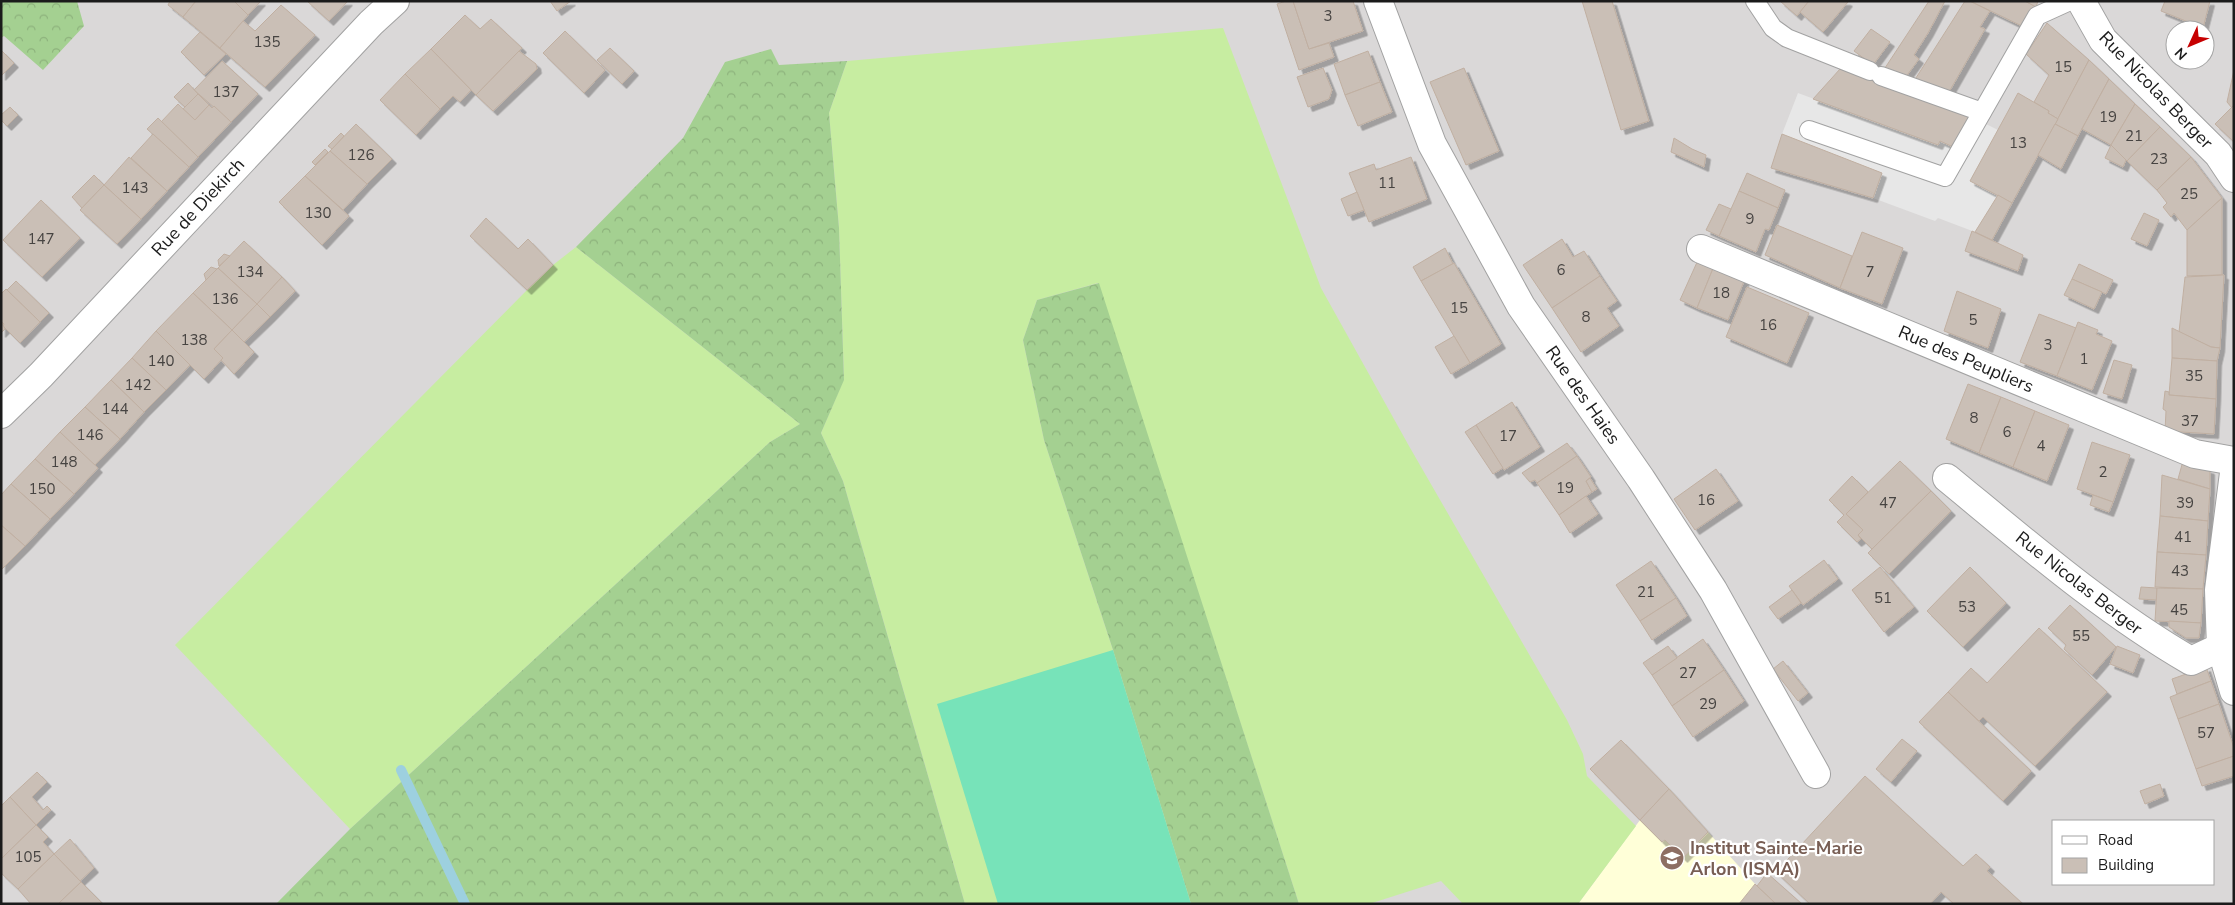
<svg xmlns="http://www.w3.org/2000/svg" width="2235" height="905" font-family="'Nunito Sans',sans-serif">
<defs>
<pattern id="forest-crowns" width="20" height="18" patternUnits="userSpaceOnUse" patternTransform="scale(1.25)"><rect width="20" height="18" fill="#a4d091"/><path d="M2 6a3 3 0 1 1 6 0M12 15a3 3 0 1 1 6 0" fill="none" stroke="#8db27c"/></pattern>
<filter id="shadow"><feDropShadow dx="4.5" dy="4.5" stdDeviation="0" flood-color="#0004"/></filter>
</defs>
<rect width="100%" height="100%" fill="#eee9e0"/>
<path fill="#dad8d8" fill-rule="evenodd" d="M1,1H2234V904H1ZM2175,30H2205V60H2175ZM2054,821H2214V884H2054Z"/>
<path fill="#ffffd8" d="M1669,789L1755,884L1776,904H1578L1640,820Z"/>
<g fill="#c7eda1">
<path d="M1223,28L1321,288L1409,446L1567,720L1583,754L1587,776L1636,826L1578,904H1463L1441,881L1369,904H1299L1098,283L1037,300L1023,340L1044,440L1113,650L1191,904H965L843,481L821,433L844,379L839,228L829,113L847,61Z"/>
<path d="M576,247L800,424L770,442L350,829L175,645L527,290L553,265Z"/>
</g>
<g fill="url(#forest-crowns)">
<path d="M1,1H77L84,26L43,70L4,36L1,38Z"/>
<path d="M771,49L779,65L847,61L829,113L839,228L844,380L821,433L843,481L965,904H276L350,829L770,442L800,424L576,247L683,138L725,62Z"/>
<path d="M1099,283L1299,904H1191L1113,650L1044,440L1023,340L1037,300Z"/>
</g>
<path fill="#77e3b9" d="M1113,650L1191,904H998L937,704Z"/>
<path fill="#e7e7e7" d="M1798,93L1938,145L1940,141L1951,146L1961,135L1970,116L1998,130L1970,180L1998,195L1975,232L1938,218L1935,221L1873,198L1882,173L1782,134Z"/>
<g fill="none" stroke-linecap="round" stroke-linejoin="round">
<path stroke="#9dd0df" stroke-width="10" d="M401,770L465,904"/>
</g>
<g fill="#cabfb6" stroke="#c0afa1" filter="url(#shadow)">
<path d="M170,1H196L183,17L168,5Z"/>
<path d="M196,1H234L248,15L220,48L183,17Z"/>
<path d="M234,1H261L248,15Z"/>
<path d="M307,1H348L329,21Z"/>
<path d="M550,1H571L557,11Z"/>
<path d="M1286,1H1293L1309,49L1329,43L1334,57L1299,70L1277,4Z"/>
<path d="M1293,1H1353L1363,31L1309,49Z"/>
<path d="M1582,1H1612L1649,121L1621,130Z"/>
<path d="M1780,1H1809L1797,16Z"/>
<path d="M1809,1H1846L1848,2L1823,32L1800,12Z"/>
<path d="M1929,1H1945L1928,33L1914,55L1919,59L1905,78L1883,71Z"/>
<path d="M1965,1H1970L1990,11L1980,27L1985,29L1949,92L1914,81Z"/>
<path d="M1970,1H2025L2036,7L2026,28Z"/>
<path d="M2025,1H2038L2036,7Z"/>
<path d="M2165,1H2210L2203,28L2161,11Z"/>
<path d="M281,5L315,35L265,87L220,48L243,21L255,31Z"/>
<path d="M465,15L480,29L491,19L522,48L476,95L431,49Z"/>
<path d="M2047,23L2089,60L2058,119L2048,113L2049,111L2034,102L2049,75L2026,54Z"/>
<path d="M1871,29L1890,42L1873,65L1854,51Z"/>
<path d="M565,31L605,70L584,93L543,53Z"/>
<path d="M200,32L226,54L204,75L181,52Z"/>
<path d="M610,48L634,71L622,84L597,60Z"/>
<path d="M431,49L471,90L460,102L453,96L440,109L405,74Z"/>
<path d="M1,50L14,63L1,76Z"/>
<path d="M519,51L536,64L537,69L493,111L476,95Z"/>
<path d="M1368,51L1380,82L1345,95L1334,64Z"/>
<path d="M2089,60L2109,79L2078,136L2055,124Z"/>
<path d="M222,61L258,94L231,122L194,90Z"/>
<path d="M1323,68L1332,90L1329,99L1308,107L1297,77Z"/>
<path d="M1464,68L1499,151L1466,165L1430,82Z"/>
<path d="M1840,69L1970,116L1961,135L1951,146L1940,141L1938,145L1813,99Z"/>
<path d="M2234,70V105L2232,108L2227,102Z"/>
<path d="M405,74L440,109L416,135L380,100Z"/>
<path d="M2109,79L2135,104L2111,145L2082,129Z"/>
<path d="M1380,82L1392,112L1358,126L1345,95Z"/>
<path d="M188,83L198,94L185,107L174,97Z"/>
<path d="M2018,93L2049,111L2048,113L2058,119L2012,203L1970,181Z"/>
<path d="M198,94L209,105L195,120L183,109Z"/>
<path d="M178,104L195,120L209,105L212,108L214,106L231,122L198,157L161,122Z"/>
<path d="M2135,104L2160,127L2127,161L2111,145Z"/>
<path d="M2234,105V142L2215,124Z"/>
<path d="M10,107L18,115L7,126L1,120V115Z"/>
<path d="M158,118L198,157L189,167L147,129Z"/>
<path d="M356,124L392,159L367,184L330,151Z"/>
<path d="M2055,124L2078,136L2061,169L2038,155Z"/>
<path d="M2160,127L2191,157L2157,190L2127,161Z"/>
<path d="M341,133L344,136L332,149L328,146Z"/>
<path d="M153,134L189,167L167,191L131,158Z"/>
<path d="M1782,134L1882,173L1873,198L1771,168Z"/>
<path d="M1674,138L1692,149L1706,155L1704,167L1671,152Z"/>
<path d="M2111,145L2126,160L2123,167L2105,158Z"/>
<path d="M325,149L328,152L315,165L312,162Z"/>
<path d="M330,151L367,184L343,210L305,176Z"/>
<path d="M129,157L167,191L141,219L104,185Z"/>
<path d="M1411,157L1427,199L1369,222L1349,173L1374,164L1376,170Z"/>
<path d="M2191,157L2222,198L2187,230L2174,213L2171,217L2163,207L2167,203L2157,190Z"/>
<path d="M1747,173L1785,190L1778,208L1739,191Z"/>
<path d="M94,175L104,185L82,208L72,197Z"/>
<path d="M305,176L349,216L322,245L279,202Z"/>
<path d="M104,185L141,219L117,244L80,210Z"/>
<path d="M1739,191L1778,208L1769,230L1765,229L1756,252L1719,236Z"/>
<path d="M1357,192L1364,210L1348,216L1341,199Z"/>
<path d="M1998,195L2012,203L1992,240L1975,232Z"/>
<path d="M2222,198V275L2187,276V230Z"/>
<path d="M41,200L80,238L42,277L3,240Z"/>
<path d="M1719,204L1731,209L1719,236L1706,230Z"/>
<path d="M2144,213L2159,220L2147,246L2131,239Z"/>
<path d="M486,218L518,249L528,239L553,265L527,290L470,236Z"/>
<path d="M1777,225L1852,256L1840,288L1765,255Z"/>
<path d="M1972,231L2023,255L2018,271L1965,251Z"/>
<path d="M1862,232L1903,248L1882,304L1840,288Z"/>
<path d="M1562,239L1573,257L1584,251L1600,276L1552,308L1523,265Z"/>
<path d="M244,241L282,277L257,304L218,268Z"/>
<path d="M1445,248L1453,264L1421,281L1413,267Z"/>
<path d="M224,254L230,256L219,266L218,260Z"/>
<path d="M1698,260L1714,266L1697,308L1680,300Z"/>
<path d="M1454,263L1501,344L1470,363L1421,281Z"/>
<path d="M2079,264L2113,280L2106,294L2072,279Z"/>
<path d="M1714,266L1745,279L1728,320L1697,308Z"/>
<path d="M211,267L217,269L206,280L204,274Z"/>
<path d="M218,268L257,304L232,330L193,293Z"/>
<path d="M2222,275H2224L2220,348L2211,347L2179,332L2185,277Z"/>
<path d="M1600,276L1617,301L1607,308L1619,326L1581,352L1552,308Z"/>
<path d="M282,277L295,291L270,317L257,304Z"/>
<path d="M2072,279L2102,292L2094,309L2064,295Z"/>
<path d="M16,281L49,313L40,322L7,290Z"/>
<path d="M1747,287L1809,313L1787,363L1726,337Z"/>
<path d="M6,289L40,322L20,343L3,326L4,324L1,321V294Z"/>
<path d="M1957,291L2001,309L1988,348L1944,331Z"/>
<path d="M193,293L232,330L214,349L223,358L204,379L156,331Z"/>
<path d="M257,304L270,317L244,342L232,330Z"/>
<path d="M2039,314L2076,328L2057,376L2020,362Z"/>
<path d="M1,321L5,329L1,333Z"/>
<path d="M2078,322L2098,330L2096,334L2112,341L2092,390L2057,376Z"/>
<path d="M2172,328L2211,347L2220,348L2217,361L2172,358Z"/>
<path d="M232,330L254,352L234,374L221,360L223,358L214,349Z"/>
<path d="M156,331L190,365L166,390L132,358Z"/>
<path d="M1454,336L1470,363L1451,374L1435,347Z"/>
<path d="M132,358L166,390L144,412L111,380Z"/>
<path d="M2172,358L2217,361L2216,399L2169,395Z"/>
<path d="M2114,360L2132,365L2122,399L2103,393Z"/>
<path d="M111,380L144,412L120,439L85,407Z"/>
<path d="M1968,384L2001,397L1979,453L1946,439Z"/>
<path d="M2165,391L2169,392V395L2216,399L2214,434L2165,431L2166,411L2163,409Z"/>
<path d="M2001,397L2035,411L2013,467L1979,453Z"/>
<path d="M1512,402L1540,447L1504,470L1476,425Z"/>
<path d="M85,407L120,439L94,466L60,432Z"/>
<path d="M2035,411L2069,425L2047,481L2013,467Z"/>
<path d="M1476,425L1503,468L1493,474L1465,432Z"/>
<path d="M60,432L98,468L74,494L35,459Z"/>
<path d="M2092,442L2130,455L2113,502L2077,489Z"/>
<path d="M1567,443L1577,456L1537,483L1535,480L1530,482L1522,473Z"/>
<path d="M1577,456L1591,477L1586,481L1592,492L1559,515L1537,483Z"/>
<path d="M35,459L74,494L50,519L11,484Z"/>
<path d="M1900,461L1931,491L1872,549L1858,535L1863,530L1846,514Z"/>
<path d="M2183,461L2210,470V489L2178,479Z"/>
<path d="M1716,469L1738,501L1695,530L1674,499Z"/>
<path d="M2162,475L2210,489L2208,521L2160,516Z"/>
<path d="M1852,476L1868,492L1846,514L1863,530L1858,535L1861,539L1857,542L1837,522L1844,515L1829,500Z"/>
<path d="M1590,478L1597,489L1592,492L1586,481Z"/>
<path d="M11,484L50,519L25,546L1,525V495Z"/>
<path d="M1931,491L1951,511L1889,574L1868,553Z"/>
<path d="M2093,495L2113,502L2109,512L2090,505Z"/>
<path d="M1586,496L1598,514L1570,533L1559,515Z"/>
<path d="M2160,516L2208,521L2206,555L2157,552Z"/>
<path d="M1,525L25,546L1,570Z"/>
<path d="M2157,552L2206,555L2203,589L2155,587Z"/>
<path d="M1824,560L1838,579L1803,605L1789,586Z"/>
<path d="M1651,561L1676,598L1640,621L1616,585Z"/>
<path d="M1880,567L1914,607L1884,632L1852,590Z"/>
<path d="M1970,567L2006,603L1963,647L1927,611Z"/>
<path d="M2141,587L2157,588V600L2139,599Z"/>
<path d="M2157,588L2203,589L2201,623L2155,621Z"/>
<path d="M1792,590L1801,603L1778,619L1769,607Z"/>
<path d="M1676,598L1687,616L1652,640L1640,621Z"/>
<path d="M2070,605L2116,647L2092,675L2064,649L2066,645L2048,628Z"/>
<path d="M2169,621L2201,623L2199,638H2186L2169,627Z"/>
<path d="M2039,628L2107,692L2035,766L1983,717L1979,721L1948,692L1971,668L1987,683Z"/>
<path d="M1703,639L1724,670L1672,706L1652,675Z"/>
<path d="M1668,646L1677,658L1652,675L1643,663Z"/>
<path d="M2117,646L2140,655L2133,673L2110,664Z"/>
<path d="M1783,661L1808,693L1798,701L1773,669Z"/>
<path d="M2206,667L2211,681L2177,694L2172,679Z"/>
<path d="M1724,670L1744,701L1693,737L1672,706Z"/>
<path d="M2211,681L2219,704L2178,719L2170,697Z"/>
<path d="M1948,692L2031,771L2003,801L1919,722Z"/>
<path d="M2219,704L2234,748V756L2196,769L2178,719Z"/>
<path d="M1902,739L1917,751L1891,782L1876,769Z"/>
<path d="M1621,740L1669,789L1640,820L1590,769Z"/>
<path d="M2234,756V776L2202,786L2196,769Z"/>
<path d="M37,772L47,782L32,797L43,810L47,806L51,810L36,825L10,797Z"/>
<path d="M1865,776L1963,866L1976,854L1990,867L1987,871L2023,904H1954L1941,892L1930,904H1810L1776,872Z"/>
<path d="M2160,784L2164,796L2145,804L2140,791Z"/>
<path d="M1669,789L1708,832L1683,858L1665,840L1662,842L1640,820Z"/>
<path d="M10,797L36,825L1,859V806Z"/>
<path d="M36,825L48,837L43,842L54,854L18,889L1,873V859Z"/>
<path d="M70,839L94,868L80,881L54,854Z"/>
<path d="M54,854L81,882L58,904H31L18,889Z"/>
<path d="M1767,873L1802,904H1776L1757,886Z"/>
<path d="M81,882L103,904H58Z"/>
<path d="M1755,884L1757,886L1776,904H1739Z"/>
</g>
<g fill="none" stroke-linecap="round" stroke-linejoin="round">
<defs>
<g id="service">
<path d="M1755,1L1773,28L1787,38L1870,71"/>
<path d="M1881,76L1982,112"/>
<path d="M1809,130L1945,177L2037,16L2070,1"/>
</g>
<g id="minor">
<path d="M1378,1L1432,144L1521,306L1641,479L1713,590L1816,774"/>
<path d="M2081,1L2103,40L2218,154L2234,178"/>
<path d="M1701,249L2195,454L2234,461"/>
<path d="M1,414L41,375L371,23L395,1"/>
<path d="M2234,473L2219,590L2221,647L2234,691"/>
<path d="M1947,478C2025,542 2103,610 2191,661L2221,647"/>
</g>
</defs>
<use href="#service" stroke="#a2a2a2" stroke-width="20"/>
<use href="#minor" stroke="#a2a2a2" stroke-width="30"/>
<use href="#service" stroke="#fff" stroke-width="18"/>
<use href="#minor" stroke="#fff" stroke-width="28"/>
</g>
<defs>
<symbol id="school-disc" viewBox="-11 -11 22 22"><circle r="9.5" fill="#8d6e63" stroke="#fff"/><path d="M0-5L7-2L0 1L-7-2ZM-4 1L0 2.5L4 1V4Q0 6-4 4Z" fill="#fff"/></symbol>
</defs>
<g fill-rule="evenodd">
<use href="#school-disc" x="1658" y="844" width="28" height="28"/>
</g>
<g text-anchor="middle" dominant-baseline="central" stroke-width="4.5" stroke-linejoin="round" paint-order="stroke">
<g font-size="15" fill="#474442">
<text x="1328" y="16">3</text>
<text x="267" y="42">135</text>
<text x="2063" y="67">15</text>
<text x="226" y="92">137</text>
<text x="2108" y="117">19</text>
<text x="2134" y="136">21</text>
<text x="2018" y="143">13</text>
<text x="361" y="155">126</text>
<text x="2159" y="159">23</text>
<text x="1387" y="183">11</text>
<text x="135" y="188">143</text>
<text x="2189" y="194">25</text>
<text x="318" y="213">130</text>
<text x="1750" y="219">9</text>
<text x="41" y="239">147</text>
<text x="1561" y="270">6</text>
<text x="250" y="272">134</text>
<text x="1870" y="272">7</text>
<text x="1721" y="293">18</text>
<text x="225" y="299">136</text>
<text x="1459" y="308">15</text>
<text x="1586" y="317">8</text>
<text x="1973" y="320">5</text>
<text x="1768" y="325">16</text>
<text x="194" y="340">138</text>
<text x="2048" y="345">3</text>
<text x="2084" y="359">1</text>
<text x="161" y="361">140</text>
<text x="2194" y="376">35</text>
<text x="138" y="385">142</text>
<text x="115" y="409">144</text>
<text x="1974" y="418">8</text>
<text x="2190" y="421">37</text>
<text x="2007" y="432">6</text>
<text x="90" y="435">146</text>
<text x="1508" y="436">17</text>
<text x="2041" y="446">4</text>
<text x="64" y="462">148</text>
<text x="2103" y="472">2</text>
<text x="1565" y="488">19</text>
<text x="42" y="489">150</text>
<text x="1706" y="500">16</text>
<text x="1888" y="503">47</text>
<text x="2185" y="503">39</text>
<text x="2183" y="537">41</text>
<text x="2180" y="571">43</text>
<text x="1646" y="592">21</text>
<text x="1883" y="598">51</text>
<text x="1967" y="607">53</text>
<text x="2179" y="610">45</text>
<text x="2081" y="636">55</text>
<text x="1688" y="673">27</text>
<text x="1708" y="704">29</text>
<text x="2206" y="733">57</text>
<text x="28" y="857">105</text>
</g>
<g font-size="18" fill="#1b1b1b" stroke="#fff">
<text transform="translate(2156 90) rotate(46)">Rue Nicolas Berger</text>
<text transform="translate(198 207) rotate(-47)">Rue de Diekirch</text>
<text transform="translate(1966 359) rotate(23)">Rue des Peupliers</text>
<text transform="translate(1583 395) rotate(55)">Rue des Haies</text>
<text transform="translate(2079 583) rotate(38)">Rue Nicolas Berger</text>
</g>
<g font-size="18" font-weight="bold" fill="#785e54" stroke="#fff" text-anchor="start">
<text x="1690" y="848">Institut Sainte-Marie<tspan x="1690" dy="21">Arlon (ISMA)</tspan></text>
</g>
</g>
<rect width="2235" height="905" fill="none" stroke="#1b1b1b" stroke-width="5"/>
<rect x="2052" y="820" width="162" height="65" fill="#ffffff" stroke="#a4a4a4"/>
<rect x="2062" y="836" width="25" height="8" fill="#ffffff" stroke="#a4a4a4"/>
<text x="2098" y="845" font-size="15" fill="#1b1b1b">Road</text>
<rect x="2062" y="858" width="25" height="15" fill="#cabfb6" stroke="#a4a4a4"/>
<text x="2098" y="870" font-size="15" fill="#1b1b1b">Building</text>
<g transform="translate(2190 45) rotate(226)"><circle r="24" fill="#ffffff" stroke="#a4a4a4"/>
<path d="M0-4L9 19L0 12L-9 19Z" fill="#c70001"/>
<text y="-8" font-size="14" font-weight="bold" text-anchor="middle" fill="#1b1b1b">N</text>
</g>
</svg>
